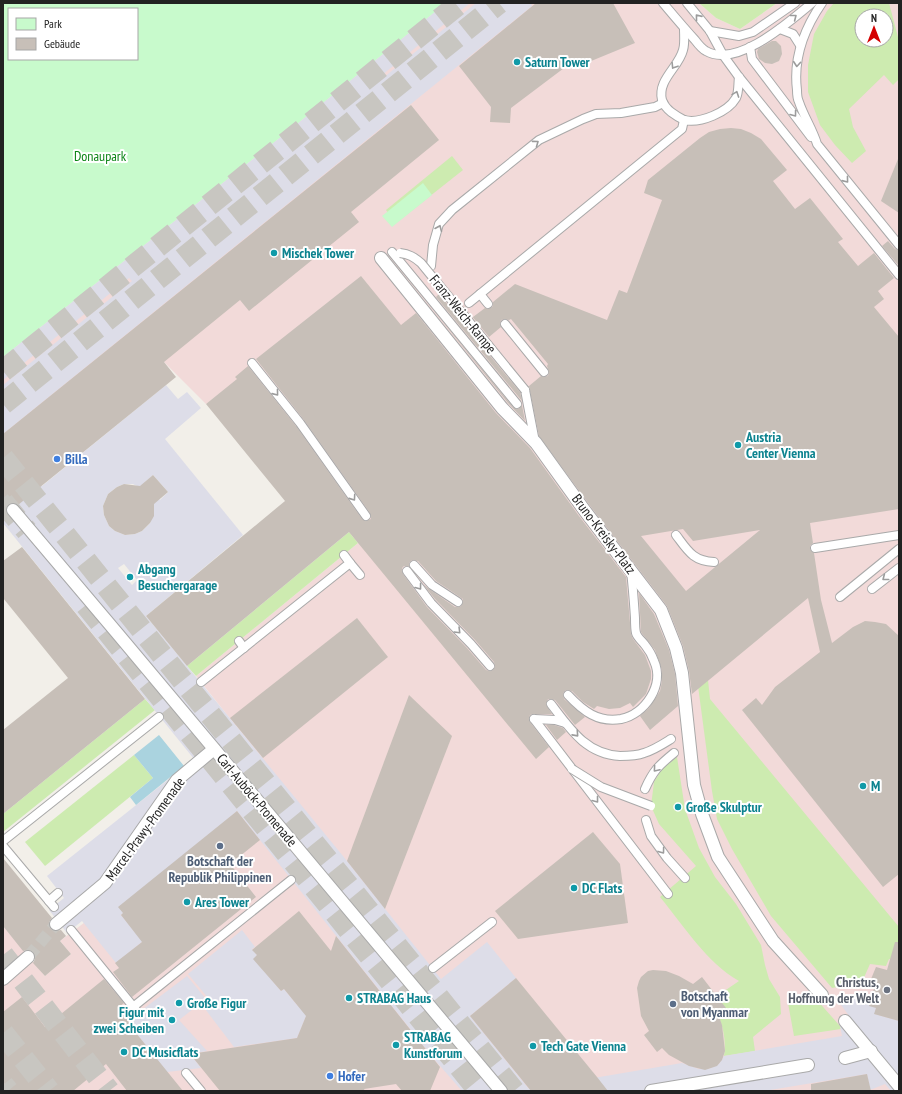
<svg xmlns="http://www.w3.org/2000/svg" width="902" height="1094" font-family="'PT Sans Narrow',sans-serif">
<rect width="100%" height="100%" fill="#f2efe9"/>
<path fill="#f2dad9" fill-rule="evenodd" d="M446,3H699L716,18L740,29L777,3H899V1091H3V926L45,976L71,954L60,941L277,777L196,676L358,543L314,490L232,384L206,404L164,362L3,434V357L286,133ZM862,16H886V40H862Z"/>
<g fill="#cdebb0" fill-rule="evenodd">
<path d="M699,3H777L740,29L716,18Z"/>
<path d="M834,3H889L899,41V79L893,85L884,75L849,109L853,127L866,151L852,163L835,145L820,125L808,92V65L814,34L827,11ZM862,16H886V40H862Z"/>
<path d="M452,156L463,170L396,223L386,210Z"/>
<path d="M349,532L358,543L196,676L187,666Z"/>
<path d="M696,671L708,680L710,699L899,927V962L889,959L886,966L870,964L862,982L832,988L771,916L732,849L717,819L712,791Z"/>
<path d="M145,699L155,710L3,832V814Z"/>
<path d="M134,755L153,778L45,866L25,842Z"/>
<path d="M677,757L685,809L699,848L715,877L736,904L761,945L765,965L769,979L780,997L781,1014L753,1037L755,1051L724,1056C726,1043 724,1029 719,1018L713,1022L717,996L739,981C706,962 684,926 660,897L696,866L659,824L651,806L654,782L662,769Z"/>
<path d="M816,999L840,1026L841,1029L794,1036L788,1003L810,1002Z"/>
</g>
<g fill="#c8facc" fill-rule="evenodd">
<path d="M3,3H446L286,133L3,357ZM9,9H137V59H9Z"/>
<path d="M423,183L432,195L392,227L382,216Z"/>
</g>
<g fill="#dddde8" fill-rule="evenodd">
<path d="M446,3H470L376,80L378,82L476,3H531L532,6L3,434V385L132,281L129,278L3,380V357L286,133Z"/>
<path d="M166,385L178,399L187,392L201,408L165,439L243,535L146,616L343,856L441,979L487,942L516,978L470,1016L529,1089L682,1063L699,1069H708L719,1064L724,1056L842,1036L840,1026L850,1017L838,1001L866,995L872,996L876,1008L875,1014L899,1021V1091H891L885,1084L870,1090L867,1074L764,1091H462L434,1059L237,811L121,915L135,932L148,937L116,963L82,921L67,933L49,910L64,898L47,876L194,759L3,523V438L42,486ZM153,475L168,492L160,500L154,493V511L150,523L142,531L135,534L125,535L115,531L109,526L104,515L103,506L108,494L117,487L124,484H133L143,489L145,482ZM124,564L137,580L132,585L118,568Z"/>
<path d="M242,930L255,947L252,949L257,955L254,959L281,991L284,989L297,1005L307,1014L297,1038L234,1047L202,1005L209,999L188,974Z"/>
<path d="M187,976L206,999L179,1020L207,1051L190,1054L201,1068L167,1072L136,1033L139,1031L130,1019Z"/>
</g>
<path fill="#aad3df" d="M159,735L184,766L136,805L130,797L153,778L134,755Z"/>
<g fill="#c7bfb8" fill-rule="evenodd">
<path d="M536,3H613L635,43L579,66L576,59L511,108L510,123L490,122L491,107L459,66Z"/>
<path d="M772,41H776L781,46L782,54L779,61L772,64L765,63L759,59L757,52L758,49Z"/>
<path d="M411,105L439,140L351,212L359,222L249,311L240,300L164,362L176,377L18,505L15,503L8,504L6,508L7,514L3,518V434Z"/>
<path d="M731,128L741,129L751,133L761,139L787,170L773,181L795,209L810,198L843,239L838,242L858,266L874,253L894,278L878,291L884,299L874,307L899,337V509L810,523L813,543L810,546V549L814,553L821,600L832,643L853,627L865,621L875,622L886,624L899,636V874L883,887L742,710L756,698L762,705L775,687L820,652L808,598L692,694L689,671L683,646L667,606L591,507L539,436L529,386L541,376L544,377L548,376L549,372L547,366L548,364L511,319L509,320L505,319L501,320L500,324L501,327L489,337L448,287L473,317L485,308L488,309L491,308L493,306V302L515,284L607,320L619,290L627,293L662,200L644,193L648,180L700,138L709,132L720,129ZM683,529L693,541L760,530L686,591L641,536Z"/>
<path d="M898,159H899V213L881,201Z"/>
<path d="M888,241L895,249L899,250V266L882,246Z"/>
<path d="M361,276L401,325L416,313L496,413L530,448L579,516L626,577L631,634L633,639L645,655L651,671V679L646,694L633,707L630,703L620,708L609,709L597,706L594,709L583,702L572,691L566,690L563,693L564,699L585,717L575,725L555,700L551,699H548L546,705L552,714H533L530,715L529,718L530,722L549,747L536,759L349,532L187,666L146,616L285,501L206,404L237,379L235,377L248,366L296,426L362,519L366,521L371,519L370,513L304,420L256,359ZM412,560L418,561L436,581L463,599L462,605L460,607H455L429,589L423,584L435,599L475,640L494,662L495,667L493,670L489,671L486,670L467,648L427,607L403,574L402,568L404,566H409V563Z"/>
<path d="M439,294L520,392L522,401L436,297Z"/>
<path d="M433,310L513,407L518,409L522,405L525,421L508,403Z"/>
<path d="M153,475L168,492L154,504V516L150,523L142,531L135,534L125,535L115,531L109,526L104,515L103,506L108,494L117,487L124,484L140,486Z"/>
<path d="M22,547L145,699L3,814V730L68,678L3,598V561Z"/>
<path d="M639,593L654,614L669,650L675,674L678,706L650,730L640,716L649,708L660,691L662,681V670L655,650L641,632Z"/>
<path d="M357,618L388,657L263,758L230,718Z"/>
<path d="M409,695L452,736L385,909L347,861Z"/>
<path d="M546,725H554L563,728L566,732L557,740Z"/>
<path d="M237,811L260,840L230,864L256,897L132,997L113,972L119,968L115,963L142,942L121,915L123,913L118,907Z"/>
<path d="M593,832L620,864L628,923L518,939L495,911Z"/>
<path d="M3,858L52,918L49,922L50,928L54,931L61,930L66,936L60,941L71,954L45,976L33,963L35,959L34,952L30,950L23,951L3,926Z"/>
<path d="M299,911L331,951L336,936L440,1067L430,1091H402L396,1084L364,1089L365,1091H220L190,1054L297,1038L306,1016L284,989L281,991L253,959L257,955L252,950Z"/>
<path d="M895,942H899V1021L874,1014L876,1008L869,1006L875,985L871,983L872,979H871L876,967L887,970Z"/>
<path d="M653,970L666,971L679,976L693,984L702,977L726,1008L718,1014L722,1025L725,1051L722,1060L717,1066L705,1070L689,1066L669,1055L662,1048L657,1052L644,1035L649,1031L641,1016L637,988L639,981L641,977L648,971Z"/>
<path d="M516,978L597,1077L608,1091H531L470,1016Z"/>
<path d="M104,979L124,1003L119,1007L139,1031L136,1033L183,1091H127L106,1064L73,1091H10L3,1082V1012L22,997L45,1027Z"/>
<path d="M867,1074L871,1091H811V1084Z"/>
</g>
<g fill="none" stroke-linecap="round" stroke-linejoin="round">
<g stroke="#c8c6c1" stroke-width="12" stroke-dasharray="12 6" stroke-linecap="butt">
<path d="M3,498L13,510"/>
<path d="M28,957L56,924"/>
</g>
<g stroke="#c8c6c1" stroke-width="22" stroke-dasharray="22 11" stroke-linecap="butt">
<path d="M3,371L460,3"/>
<path d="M3,404L499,3"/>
<path d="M3,458L514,1091"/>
<path d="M3,502L27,531"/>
<path d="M86,605L479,1091"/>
</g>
<g stroke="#c8c6c1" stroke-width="22" stroke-dasharray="22 11" stroke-linecap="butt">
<path d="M3,955L109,1091"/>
<path d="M3,1033L49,1091"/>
<path d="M3,1085L8,1091"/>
</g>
<defs>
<g id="service">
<path d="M663,3C674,16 684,28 695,40C698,44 702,49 706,51C737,69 790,21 812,3"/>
<path d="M687,3L710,31L723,55L739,77L899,275"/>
<path d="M822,3C804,29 793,58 797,90C797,94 797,98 799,102C804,117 813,130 817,144L899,245"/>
<path d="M684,29C684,36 685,44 683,50C679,67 657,80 662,100C664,105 667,109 671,112C675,115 680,118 684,120C700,124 728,112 736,98C739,92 738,84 739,77"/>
<path d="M780,29L793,34L800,45"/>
<path d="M710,31L739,36L753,32L795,3"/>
<path d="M750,47L752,59L811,137"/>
<path d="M392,252L517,404"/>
<path d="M431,266L433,245L439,224L452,210L539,140L583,119L596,114L621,113L655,107L663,103"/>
<path d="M480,294L488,304"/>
<path d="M469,303L682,129L684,120"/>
<path d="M505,324L544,372"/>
<path d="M252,363L300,423L366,516"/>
<path d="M525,390L535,442"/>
<path d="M676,535C688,551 693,561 714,562"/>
<path d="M815,548L899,535"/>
<path d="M350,563L360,575"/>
<path d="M414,565L432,585L458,602"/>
<path d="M407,571L431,603L471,644L490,666"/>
<path d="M872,589L899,568"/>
<path d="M840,597L899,549"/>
<path d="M239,641L244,648"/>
<path d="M201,682L350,563L344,555"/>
<path d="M568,695C583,711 598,723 621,719C645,714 665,685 654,661C652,655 649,650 645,645C642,641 637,637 636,633C635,629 635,622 635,618C634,603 633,587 631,572"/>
<path d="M551,704C570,729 586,754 620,756C627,756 636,756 644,753C654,750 663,744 671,739"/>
<path d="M534,719L668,894"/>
<path d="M534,719L555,720L565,723"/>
<path d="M645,789C653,771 658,766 674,753"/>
<path d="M646,820L651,836L667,858L685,878"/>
<path d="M3,841L159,717"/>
<path d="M3,846L54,907"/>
<path d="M49,901L58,893"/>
<path d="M71,930L136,1010"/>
<path d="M433,968L492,922"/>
<path d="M133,1007L291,880"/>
<path d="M186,1073L201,1091"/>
</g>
<g id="pedestrian">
<path d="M381,258L502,408L536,443L585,511L661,610L676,648L682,673L694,785L702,814L718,857L773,941L822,995"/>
<path d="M13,510L117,633L501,1091"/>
<path d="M56,924L105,883L177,780L214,749"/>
<path d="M3,979L28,957"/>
<path d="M845,1021L899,1086"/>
<path d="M845,1058L871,1051"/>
<path d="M651,1091L808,1065"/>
</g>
</defs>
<use href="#service" stroke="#a9a9a9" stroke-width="10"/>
<use href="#pedestrian" stroke="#a9a9a9" stroke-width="14"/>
<use href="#service" stroke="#fff" stroke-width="8"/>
<use href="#pedestrian" stroke="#fff" stroke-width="12"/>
<defs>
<g id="service-bridge">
<path d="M400,253C409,254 414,257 421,263L525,390"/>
<path d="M572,769L601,787L651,806"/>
</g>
</defs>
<use href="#service-bridge" stroke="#a9a9a9" stroke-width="10" stroke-linecap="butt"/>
<use href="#service-bridge" stroke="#fff" stroke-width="8"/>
</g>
<defs><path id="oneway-chevron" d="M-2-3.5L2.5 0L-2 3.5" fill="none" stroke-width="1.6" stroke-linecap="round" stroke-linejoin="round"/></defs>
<g stroke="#9c9c9c">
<use href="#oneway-chevron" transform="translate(698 17) rotate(-129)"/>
<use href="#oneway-chevron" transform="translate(794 17) rotate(-38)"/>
<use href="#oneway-chevron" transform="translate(797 64) rotate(95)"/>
<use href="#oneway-chevron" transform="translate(674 66) rotate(122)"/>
<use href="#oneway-chevron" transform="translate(736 94) rotate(-70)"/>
<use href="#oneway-chevron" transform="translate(794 114) rotate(53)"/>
<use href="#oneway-chevron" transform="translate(536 143) rotate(-36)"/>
<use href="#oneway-chevron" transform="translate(846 180) rotate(51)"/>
<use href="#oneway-chevron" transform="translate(439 228) rotate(-67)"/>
<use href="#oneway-chevron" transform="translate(276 393) rotate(51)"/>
<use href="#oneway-chevron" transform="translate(353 498) rotate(55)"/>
<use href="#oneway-chevron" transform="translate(885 578) rotate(142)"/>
<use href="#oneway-chevron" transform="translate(419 587) rotate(53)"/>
<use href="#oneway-chevron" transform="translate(458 631) rotate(45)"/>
<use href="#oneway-chevron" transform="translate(576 734) rotate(48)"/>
<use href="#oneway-chevron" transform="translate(656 769) rotate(130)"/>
<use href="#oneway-chevron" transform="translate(596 800) rotate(52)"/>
<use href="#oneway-chevron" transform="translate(662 851) rotate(54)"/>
</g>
<g fill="#0f9aa8" stroke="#fff" stroke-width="1.5">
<circle cx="517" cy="62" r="4"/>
<circle cx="274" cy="253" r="4"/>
<circle cx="738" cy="445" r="4"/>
<circle cx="130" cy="577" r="4"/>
<circle cx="863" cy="786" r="4"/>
<circle cx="678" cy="807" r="4"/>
<circle cx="574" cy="888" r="4"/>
<circle cx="187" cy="902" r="4"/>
<circle cx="349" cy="998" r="4"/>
<circle cx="179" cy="1003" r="4"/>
<circle cx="172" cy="1020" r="4"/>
<circle cx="396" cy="1045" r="4"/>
<circle cx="533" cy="1046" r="4"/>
<circle cx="124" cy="1052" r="4"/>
</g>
<g fill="#3f7fe0" stroke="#fff" stroke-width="1.5">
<circle cx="57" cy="459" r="4"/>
<circle cx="330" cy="1076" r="4"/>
</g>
<g fill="#5c6f8a" stroke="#fff" stroke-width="1.5">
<circle cx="220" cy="846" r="4"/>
<circle cx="673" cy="1004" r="4"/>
</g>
<circle fill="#6b7280" stroke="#fff" stroke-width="1.5" cx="887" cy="990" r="4"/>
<g text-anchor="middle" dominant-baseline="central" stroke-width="4" stroke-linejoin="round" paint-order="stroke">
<g font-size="14" font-weight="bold" fill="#0d838f" stroke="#fff" text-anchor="start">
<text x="525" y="62">Saturn Tower</text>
<text x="282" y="253">Mischek Tower</text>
<text x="746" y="437">Austria<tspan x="746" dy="16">Center Vienna</tspan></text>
<text x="138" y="569">Abgang<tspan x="138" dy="16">Besuchergarage</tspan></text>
<text x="871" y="786">M</text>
<text x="686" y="807">Große Skulptur</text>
<text x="582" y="888">DC Flats</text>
<text x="195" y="902">Ares Tower</text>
<text x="357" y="998">STRABAG Haus</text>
<text x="187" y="1003">Große Figur</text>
<text x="164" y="1012" text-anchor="end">Figur mit<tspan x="164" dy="16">zwei Scheiben</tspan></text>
<text x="404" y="1037">STRABAG<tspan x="404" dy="16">Kunstforum</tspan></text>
<text x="541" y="1046">Tech Gate Vienna</text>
<text x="132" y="1052">DC Musicflats</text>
</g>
<g font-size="14" fill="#0c8416" stroke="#fff">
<text x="100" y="156">Donaupark</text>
</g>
<g font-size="14" fill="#222" stroke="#fff">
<text transform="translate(463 314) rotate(51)">Franz-Weich-Rampe</text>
<text transform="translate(604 534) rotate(53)">Bruno-Kreisky-Platz</text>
<text transform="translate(257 800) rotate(50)">Carl-Auböck-Promenade</text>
<text transform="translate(145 829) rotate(-54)">Marcel-Prawy-Promenade</text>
</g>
<g font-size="14" font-weight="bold" fill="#366cbe" stroke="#fff" text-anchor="start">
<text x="65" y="459">Billa</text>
<text x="338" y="1076">Hofer</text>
</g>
<g font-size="14" font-weight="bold" fill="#4e5e75" stroke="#fff">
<text x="220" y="861">Botschaft der<tspan x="220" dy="16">Republik Philippinen</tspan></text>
<text x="681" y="996" text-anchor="start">Botschaft<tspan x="681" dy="16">von Myanmar</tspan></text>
</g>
<g font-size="14" font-weight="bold" fill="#5b616d" stroke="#fff" text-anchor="end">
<text x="879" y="982">Christus,<tspan x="879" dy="16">Hoffnung der Welt</tspan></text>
</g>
</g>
<rect width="902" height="1094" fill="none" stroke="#222222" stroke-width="8"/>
<rect x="8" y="8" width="130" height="52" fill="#ffffff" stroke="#a7a7a7"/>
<rect x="16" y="18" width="20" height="12" fill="#c8facc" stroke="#a7a7a7"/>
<text x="44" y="28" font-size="12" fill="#222222">Park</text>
<rect x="16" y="38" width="20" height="12" fill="#c7bfb8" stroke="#a7a7a7"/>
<text x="44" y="48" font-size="12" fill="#222222">Gebäude</text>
<g transform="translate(874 28)"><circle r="19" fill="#ffffff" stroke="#a7a7a7"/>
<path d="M0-3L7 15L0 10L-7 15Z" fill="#d40000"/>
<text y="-6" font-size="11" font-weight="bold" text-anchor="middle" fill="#222222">N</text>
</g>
</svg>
